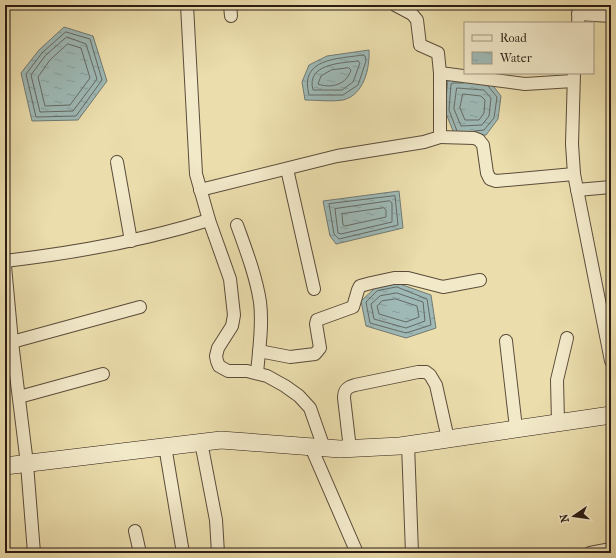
<svg xmlns="http://www.w3.org/2000/svg" width="616" height="558" font-family="'IM FELL French Canon',serif">
<defs>
<pattern id="water-ripples" width="26" height="14" patternUnits="userSpaceOnUse"><rect width="26" height="14" fill="#9eb9b6"/><path d="M2 4q2-2 4 0t4 0M15 11q2-2 4 0t4 0" fill="none" stroke="#889e9c"/></pattern>
</defs>
<rect width="100%" height="100%" fill="#ebddac"/>
<filter id="stains"><feTurbulence type="fractalNoise" baseFrequency=".005" numOctaves="4"/><feColorMatrix values="0 0 0 0 .2 0 0 0 0 .09 0 0 0 0 .02 0 0 0 .5 -.17"/></filter>
<radialGradient id="worn" r=".72"><stop offset=".6" stop-color="#630" stop-opacity="0"/><stop offset="1" stop-color="#630" stop-opacity=".3"/></radialGradient>
<g fill="url(#water-ripples)" stroke="#707a75">
<path d="M64,27L93,36L107,81L78,120L32,121L21,73L39,50Z"/>
<path d="M369,50C370,68 364,95 343,100C332,102 317,100 305,100L302,82L309,65L327,56Z"/>
<path d="M448,78L490,82L501,96L498,119L486,135L455,136L445,111Z"/>
<path d="M399,191L403,228L336,244L330,236L323,201Z"/>
<path d="M397,283L431,295L436,328L406,338L366,326L361,301L375,288Z"/>
</g>
<g fill="none" stroke-linecap="round" stroke-linejoin="round">
<g stroke="#646a65" stroke-width="1">
<path d="M66,32L90,39L102,80L76,116L36,117L26,74L42,53Z"/>
<path d="M67,37L86,44L97,79L73,111L40,112L31,75L45,56Z"/>
<path d="M68,44L81,48L90,78L70,105L45,106L38,77L50,60Z"/>
<path d="M363,55L365,56L366,61L358,85L343,95H309C299,58 337,59 363,55Z"/>
<path d="M358,61L360,63L353,82L342,90H313C306,64 340,63 358,61Z"/>
<path d="M349,68L351,70C347,84 332,89 318,84L321,76L331,70Z"/>
<path d="M457,88L484,90L491,98L489,116L482,125L461,126L454,109Z"/>
<path d="M463,94L481,96L485,100L484,113L479,120H465L460,108Z"/>
<path d="M457,131L449,110L451,84L453,83H463"/>
<path d="M475,131L484,130L494,118L497,97L488,86"/>
<path d="M395,196L398,225L339,239L334,234L329,204Z"/>
<path d="M390,201L392,203V222L341,234L338,233L335,209Z"/>
<path d="M384,208L386,210V217L345,226L343,225L342,214Z"/>
<path d="M397,287L427,299L431,325L406,333L370,323L366,302L377,291Z"/>
<path d="M397,293L423,302L425,321L406,328L374,319L371,304L380,296Z"/>
<path d="M396,299L417,306L419,317L406,322L379,314L377,306L382,301Z"/>
</g>
<defs>
<g id="street">
<path d="M187,5L196,174L209,220L230,279L234,315L232,326L218,348L216,356L217,361L219,366L228,371H247L267,376L285,386L299,396L310,408L324,448"/>
<path d="M230,5L231,16"/>
<path d="M395,5L412,14L417,20L420,45L438,53L440,73L525,84L573,81"/>
<path d="M578,14L611,16"/>
<path d="M578,23L579,5"/>
<path d="M574,73L572,144L574,174L611,361"/>
<path d="M440,137L474,138L479,140L483,145L487,173L490,179L496,181L574,174"/>
<path d="M117,162L131,241"/>
<path d="M287,169L314,289"/>
<path d="M200,190L337,156L424,142L440,137V73"/>
<path d="M577,190L611,187"/>
<path d="M237,225C246,250 256,276 260,302C263,325 259,350 257,373"/>
<path d="M5,261C74,253 142,241 209,220"/>
<path d="M5,266L12,342L27,464L34,553"/>
<path d="M506,341L516,428"/>
<path d="M12,342L140,307"/>
<path d="M259,351L290,357L315,354L320,348L316,324L317,320L353,307L358,290L360,286L371,283L394,278H408L443,287L480,280"/>
<path d="M19,397L103,374"/>
<path d="M558,422L557,380L567,338"/>
<path d="M201,442L216,520L218,553"/>
<path d="M408,444L412,553"/>
<path d="M165,446L183,553"/>
<path d="M311,447L357,553"/>
<path d="M350,449L344,398C344,390 347,387 355,385L418,372H426L430,375L436,385L448,439"/>
<path d="M135,531L140,553"/>
<path d="M590,553L611,549"/>
</g>
<path id="secondary" d="M5,466L221,440L340,449L400,446L611,415"/>
</defs>
<use href="#street" stroke="#5b4c3a" stroke-width="14"/>
<use href="#secondary" stroke="#2b1c14" stroke-width="18"/>
<use href="#street" stroke="#f2e9c9" stroke-width="12"/>
<use href="#secondary" stroke="#f2e9c9" stroke-width="17"/>
</g>
<rect width="616" height="558" fill="none" stroke="#ebddac" stroke-width="20"/>
<rect x="6" y="6" width="604" height="546" fill="none" stroke="#2b1c14" stroke-width="2"/>
<rect x="10" y="10" width="596" height="538" fill="none" stroke="#2b1c14"/>
<rect x="464" y="22" width="130" height="52" fill="#f2e9c9" stroke="#a29781"/>
<rect x="472" y="35" width="20" height="6" fill="#f2e9c9" stroke="#a29781"/>
<text x="500" y="42" font-size="12" fill="#2b1c14">Road</text>
<rect x="472" y="52" width="20" height="12" fill="url(#water-ripples)" stroke="#a29781"/>
<text x="500" y="62" font-size="12" fill="#2b1c14">Water</text>
<g transform="translate(574 516) rotate(257)" stroke="#f2e9c9" stroke-width="3" paint-order="stroke">
<path d="M0-3L7 15L0 10L-7 15Z" fill="#2b1c14"/>
<text y="-6" font-size="11" font-weight="bold" text-anchor="middle" fill="#2b1c14">N</text>
</g>
<rect width="100%" height="100%" filter="url(#stains)"/>
<rect width="100%" height="100%" fill="url(#worn)"/>
</svg>
